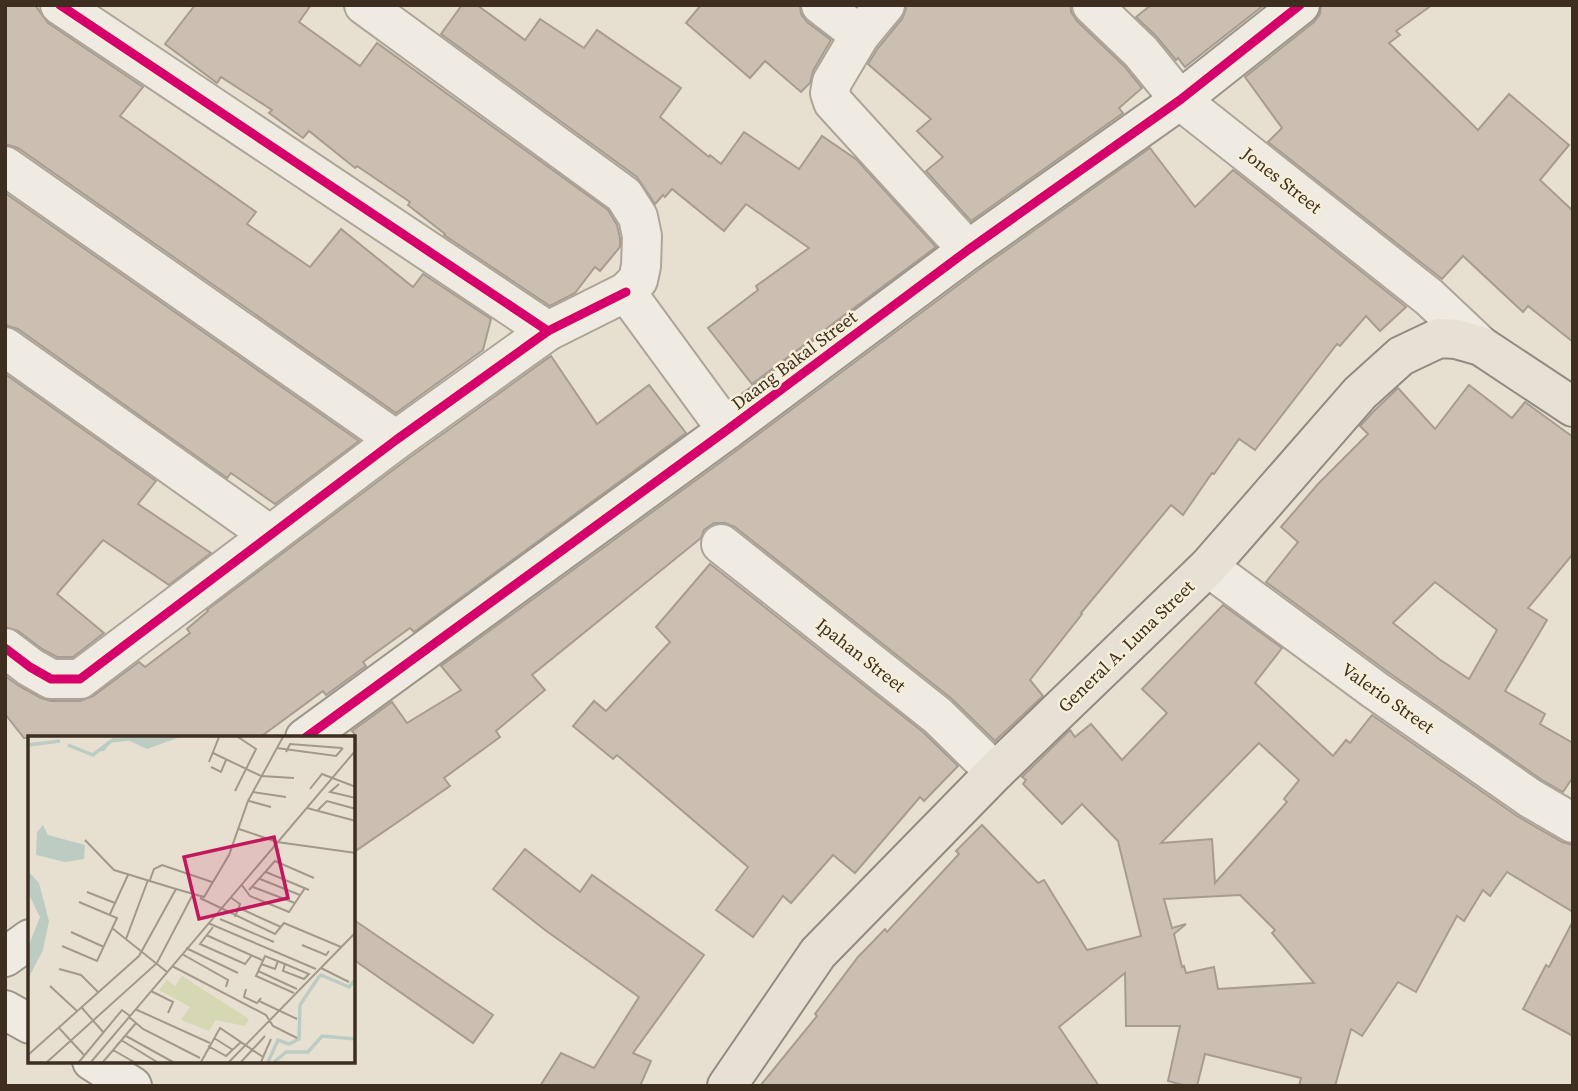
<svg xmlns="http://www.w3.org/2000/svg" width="1578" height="1091" font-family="'Source Serif 4',serif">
<rect width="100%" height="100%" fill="#e7e0d1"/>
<g fill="#cbbfb2" stroke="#a89c90" stroke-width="2" fill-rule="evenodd">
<path d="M5,5H35L48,23L143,87L120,116L256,212L247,224L310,267L341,229L413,287L423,274L491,319L483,350L396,413L18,148L5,144Z"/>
<path d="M195,5H311L299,22L360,66L377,43L608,210L617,225L620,238V247L600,271L595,267L575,293L550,306L444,235L445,234L408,205L410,202L357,166L355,168L309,131L303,138L269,113L272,110L221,77L217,83L165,44Z"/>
<path d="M462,5H477L525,40L540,19L584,48L597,30L681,88L660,117L709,157L710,155L721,164L744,132L799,169L822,136L857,160L936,247L752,384L708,328L758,290L756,286L809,248L746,204L724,231L672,189L665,197L663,195L655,204L637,177L441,34Z"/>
<path d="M701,5H800L801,14L807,22L831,40L813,71L810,83L801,92L765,61L750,78L686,23Z"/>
<path d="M906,5H1071V12L1077,21L1125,67L1142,88L1119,108L1123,113L971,221L926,171L943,157L917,131L931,119L868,64L878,48L902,19L906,9Z"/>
<path d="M1151,5H1264L1185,67L1178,58L1176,60L1156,36L1136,17Z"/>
<path d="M1321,5H1432L1396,31L1400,35L1389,43L1478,130L1509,94L1569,145L1540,180L1573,211V342L1528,306L1523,312L1463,256L1442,279L1268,142L1282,128L1245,77L1314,22L1320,14Z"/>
<path d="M1150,148L1195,207L1233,170L1406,307L1380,331L1366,316L1340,346L1337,344L1255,450L1239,439L1214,474L1212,473L1183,515L1171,505L1081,613L1082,614L1030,680L1043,696L995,741L952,699L735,527L725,523H714L704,530L701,538L532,675L545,690L496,731L500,737L444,778L450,786L354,852V733L352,731L392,702L407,723L461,690L441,666L740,448L981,268Z"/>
<path d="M5,193L359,441L275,504L231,473L227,478L18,329L5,325Z"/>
<path d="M551,356L597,424L649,385L686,433L414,632L410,628L363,662L366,666L326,695L323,691L259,738H24L5,714V676L19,686L41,698L51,701H80L93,696L139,662L145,667L190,633L187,629L208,611L207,610L409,458Z"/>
<path d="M5,374L156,481L138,504L211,553L169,585L103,540L57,594L104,633L73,657H57L42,649L18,631L5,627Z"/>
<path d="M1469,385L1512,418L1525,402L1573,437V554L1528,608L1547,620L1505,691L1545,714L1540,724L1573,743V777L1563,792L1542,780L1388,672L1266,582L1298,542L1281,527L1318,484L1368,434L1360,426L1374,411L1398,388L1435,429ZM1435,582L1497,630L1469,679L1439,659L1393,623Z"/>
<path d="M710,564L923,732L958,766L924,801L920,797L855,873L833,855L791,903L783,896L753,937L716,910L748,867L617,755L613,759L573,726L594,701L606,711L670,642L656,627Z"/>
<path d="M1223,605L1282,648L1255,683L1333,756L1346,740L1350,743L1372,715L1517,816L1562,842L1573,845V912L1507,872L1490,896L1483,890L1464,921L1457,916L1416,992L1398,982L1362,1036L1351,1029L1335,1086H1299L1301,1078L1205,1054L1197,1086H1187L1168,1081L1180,1026H1126L1125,973L1059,1027L1099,1086H760L817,1016L815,1014L858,957L885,929L887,932L959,854L956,851L982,825L1038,883L1044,880L1087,950L1141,936L1118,841L1082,804L1062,824L1023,784L1026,780L1022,777L1070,730L1075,737L1091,724L1122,760L1167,713L1142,689ZM1259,743L1299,780L1284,799L1287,802L1215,883L1212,839L1161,843ZM1240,895L1275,930L1272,933L1314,983L1218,989L1214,967L1186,973L1184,966L1182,967L1174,934L1186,924L1172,928L1164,899Z"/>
<path d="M525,849L580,892L592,875L704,955L633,1053L651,1061L640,1086H540L561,1053L594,1068L639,997L545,930L493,889Z"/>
<path d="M354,920L493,1015L473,1043L354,960Z"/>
<path d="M1573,921V1036L1523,1009L1546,965L1549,967Z"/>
</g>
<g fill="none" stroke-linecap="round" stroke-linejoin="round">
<defs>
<g id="street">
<path d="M60,5L548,331"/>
<path d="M364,5L624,195L638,217L642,236L641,266L638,280L626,292L727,430"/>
<path d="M821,5L860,35"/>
<path d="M885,5L860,35L832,82L830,93L833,102L968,250"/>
<path d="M1092,5L1141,52L1180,100L1429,297L1481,346"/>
<path d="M5,166L396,440"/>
<path d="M5,347L270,535"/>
<path d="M721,544L938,716L995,772"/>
<path d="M1208,567L1375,690L1530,798L1573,823"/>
<path d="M5,648L30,667L51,679H80L396,440L548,331L626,292"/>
</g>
<g id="secondary">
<path d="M305,738L727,430L968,250L1180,100L1300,5"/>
<path d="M5,957L30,939"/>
<path d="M5,1010L30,1024"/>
<path d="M92,1061L132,1086"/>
</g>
<path id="primary" d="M727,1086L818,953L995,772L1208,567L1360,393L1401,356L1439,338L1456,339L1481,346L1573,407"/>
</defs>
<use href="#street" stroke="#ada599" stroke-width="42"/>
<use href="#secondary" stroke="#9c958a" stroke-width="42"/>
<use href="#primary" stroke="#928b80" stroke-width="42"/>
<use href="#street" stroke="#efebe3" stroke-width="38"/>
<use href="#secondary" stroke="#efebe3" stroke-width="38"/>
<use href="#primary" stroke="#e6e1d4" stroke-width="38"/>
<defs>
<g id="cycleway">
<path d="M60,5L548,331"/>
<path d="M5,648L30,667L51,679H80L396,440L548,331L626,292"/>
<path d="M305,738L727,430L968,250L1180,100L1300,5"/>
</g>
</defs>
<use href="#cycleway" stroke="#f7eed8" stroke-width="13"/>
<use href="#cycleway" stroke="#d6006c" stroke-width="9"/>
</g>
<g text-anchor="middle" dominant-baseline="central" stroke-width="5" stroke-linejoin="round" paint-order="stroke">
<g font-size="18" fill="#3d2e20" stroke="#f7eed8">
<text transform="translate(1282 180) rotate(38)">Jones Street</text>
<text transform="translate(794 360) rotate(-37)">Daang Bakal Street</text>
<text transform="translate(1126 646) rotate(-44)">General A. Luna Street</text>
<text transform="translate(861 655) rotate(38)">Ipahan Street</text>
<text transform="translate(1388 698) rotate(35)">Valerio Street</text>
</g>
</g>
<g transform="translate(28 736)">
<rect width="327" height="327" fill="#e7e0d1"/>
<path d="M154,240L221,283L217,290L188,284L181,295L153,284L162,271L131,254L139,244L147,250Z" fill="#d6d7b3"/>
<path d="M152,1L119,13L95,2L85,3L76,15H70L85,2ZM15,89L20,99L57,109L56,123L37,126L8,119L9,96ZM0,135L11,147L21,185L15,214L0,243V211L12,181L0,157Z" fill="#bcccc2"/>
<path fill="none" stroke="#bcccc2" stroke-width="3.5" d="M0,9L32,5M40,9L65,19L83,5L100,3M240,326L250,304L261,308L271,303L272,269L290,242L293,239L321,251L328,243M246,326L258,316H280L294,300L328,303"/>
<path fill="none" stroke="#a3998a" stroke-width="2" d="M249,12L308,20L315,12M258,16L262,8L314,12M185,17L233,40L266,42M181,26L191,1M183,31L193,36L198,24M311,48L302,56L328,62M282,53L294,38L328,51M207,55L228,13L210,1M225,56L258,61M221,65L243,71M279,72L328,85M290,74L299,65L328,73M211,93L249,106L328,117M57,104L86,134L148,153M238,136L281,154M232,143L272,159M122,144L126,133L134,129L184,146M213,148L222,160L261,176L277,152M225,151L267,167M221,154L247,125L286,142M59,156L87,167M202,161L212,168L207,181M172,162L247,198L256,187L313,211M211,172L253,191M82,178L100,139M192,183L246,206M180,187L288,233M185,191L172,208L217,228L224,219M84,192L139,236M43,196L76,211M178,199L234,224M98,203L120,144M274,209L298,219L301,215M34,210L69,225L89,182L51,166M158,212L210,237M154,218L200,244L198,251M233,228L247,233L250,225M257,228L255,235L276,243L281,238L257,228L237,220L228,240L266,257M144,230L238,279L245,290L269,302M293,232L321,246M31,233L53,239L71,257M230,235L269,253M22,250L49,275M218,253L216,261L229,267L233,262M123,255L145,266L140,277M231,265L269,283M54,272L76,297M107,273L182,307M101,281L115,293L172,322M31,292L56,319M98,300L145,326M186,302L205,314M93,304L129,326M180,310L198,320L213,306M85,314L106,326M0,319L111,220L148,153L176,161L201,119L220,65L255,1M19,326L129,227L164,160M51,326L94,274L102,280M63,326L328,14M75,326L108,287M173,326L192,292L235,321M201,326L328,196M213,326L237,300M233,326L243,303"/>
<path fill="#c2185b" fill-opacity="0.15" stroke="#c2185b" stroke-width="3.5" d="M246,101L260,162L171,183L156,121Z"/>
<rect width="327" height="327" fill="none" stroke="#3d2e20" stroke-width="3.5"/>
</g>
<rect width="1578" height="1091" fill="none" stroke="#3d2e20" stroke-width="14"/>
</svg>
